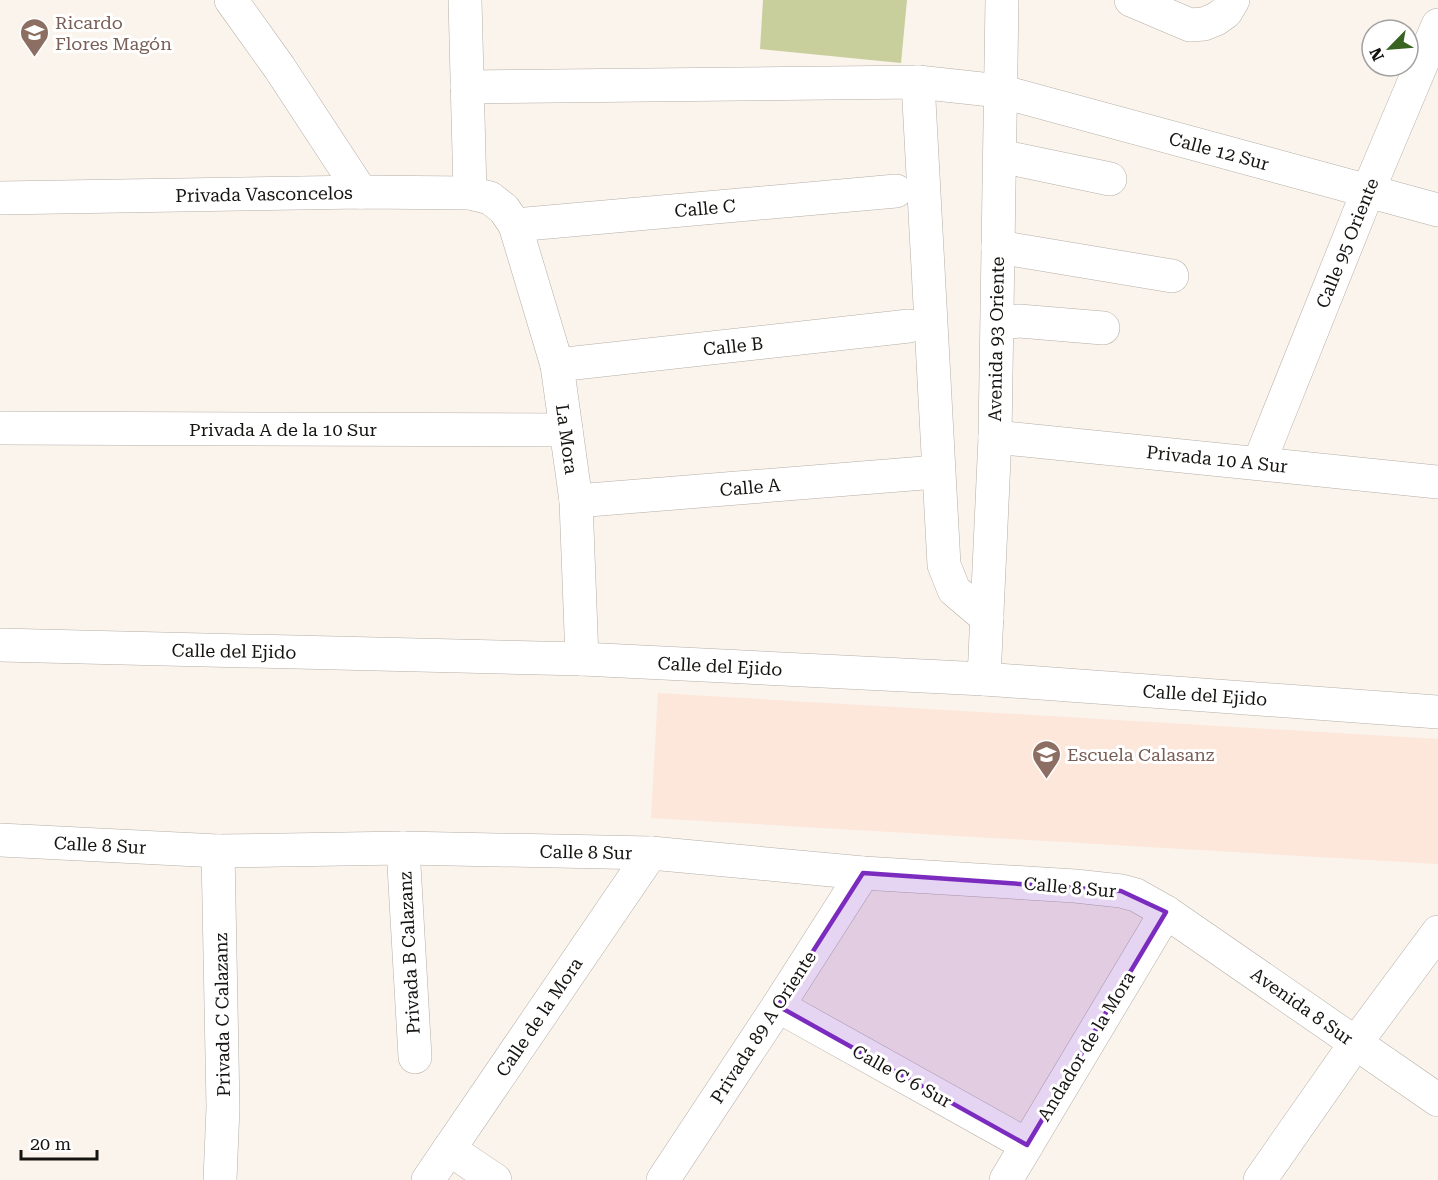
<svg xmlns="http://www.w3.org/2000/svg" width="1438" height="1180" font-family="'Roboto Serif',serif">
<rect width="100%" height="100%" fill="#fbf4ec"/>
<path fill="#fde6da" d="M658,693L1438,739V864L651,818Z"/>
<path fill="#c8ce9c" d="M763,0H907L901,63L760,49Z"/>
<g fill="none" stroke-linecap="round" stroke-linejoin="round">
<defs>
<g id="minor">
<path d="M231,0L279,67L361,192"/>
<path d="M465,0L470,193"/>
<path d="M1131,0L1190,25L1204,24L1216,19L1226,12L1233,0"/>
<path d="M918,82L944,565L954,590L987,618"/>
<path d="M467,87L918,82L1000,91L1438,210"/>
<path d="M1000,156L1110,179"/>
<path d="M0,198L361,192L470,193L490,198L504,209L515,225L557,365L576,501L582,659"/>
<path d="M515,225L896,191"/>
<path d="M998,247L1172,276"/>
<path d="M998,323L1019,321L1103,328"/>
<path d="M557,365L909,326"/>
<path d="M0,428L566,430"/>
<path d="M995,437L1438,482"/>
<path d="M1259,463L1368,191L1438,25"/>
<path d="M576,501L924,473"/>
<path d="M0,645L582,659L984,679L1438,712"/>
<path d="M984,679L995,437L1002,0"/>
<path d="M0,840L218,851L403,848L651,853L863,873L1075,886L1121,891L1136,895L1166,912L1438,1100"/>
<path d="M403,848L415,1057"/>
<path d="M218,851L223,1107L220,1180"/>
<path d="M778,1006L1027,1145"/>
<path d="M449,1149L495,1180"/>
<path d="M428,1180L651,853"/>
<path d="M663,1180L778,1006L863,873"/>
<path d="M1006,1180L1166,912"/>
<path d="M1260,1180L1355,1044L1438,932"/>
</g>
</defs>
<use href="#minor" stroke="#b4aea6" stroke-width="34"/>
<use href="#minor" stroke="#fff" stroke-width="33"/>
</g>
<path fill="#7b2cbf" fill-opacity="0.2" stroke="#7b2cbf" stroke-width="4.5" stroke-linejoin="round" d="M863,873L1121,891L1166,912L1027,1145L778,1006Z"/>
<defs>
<symbol id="school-pin" viewBox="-11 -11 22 30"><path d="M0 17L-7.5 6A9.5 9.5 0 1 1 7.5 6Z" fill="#8d6e63" stroke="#fff"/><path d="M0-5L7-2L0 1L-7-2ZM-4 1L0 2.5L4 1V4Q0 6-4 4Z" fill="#fff"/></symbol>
</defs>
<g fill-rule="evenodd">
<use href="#school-pin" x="18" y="16" width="33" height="45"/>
<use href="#school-pin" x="1030" y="738" width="33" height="45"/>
</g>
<g text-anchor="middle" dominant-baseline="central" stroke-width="6" stroke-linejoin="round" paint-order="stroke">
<g font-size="18" fill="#785e54" stroke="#fff" text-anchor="start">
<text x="55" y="22">Ricardo<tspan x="55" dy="21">Flores Magón</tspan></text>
<text x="1067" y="754">Escuela Calasanz</text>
</g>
<g font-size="18" fill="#161411" stroke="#fff">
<text transform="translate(1219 151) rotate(15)">Calle 12 Sur</text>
<text transform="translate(264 194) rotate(-1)">Privada Vasconcelos</text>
<text transform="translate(705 208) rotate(-5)">Calle C</text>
<text transform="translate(1347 243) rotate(-68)">Calle 95 Oriente</text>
<text transform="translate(996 339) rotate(-89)">Avenida 93 Oriente</text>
<text transform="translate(733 346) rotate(-6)">Calle B</text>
<text x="283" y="429">Privada A de la 10 Sur</text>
<text transform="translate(567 439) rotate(82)">La Mora</text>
<text transform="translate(1217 459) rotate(6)">Privada 10 A Sur</text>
<text transform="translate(750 487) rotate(-5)">Calle A</text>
<text transform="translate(234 651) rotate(1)">Calle del Ejido</text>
<text transform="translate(720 666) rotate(3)">Calle del Ejido</text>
<text transform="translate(1205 695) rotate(4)">Calle del Ejido</text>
<text transform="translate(100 845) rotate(3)">Calle 8 Sur</text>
<text transform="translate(586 852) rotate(1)">Calle 8 Sur</text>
<text transform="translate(1070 887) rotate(5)">Calle 8 Sur</text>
<text transform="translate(409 953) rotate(-93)">Privada B Calazanz</text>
<text transform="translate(1302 1006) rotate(35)">Avenida 8 Sur</text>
<text transform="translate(222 1015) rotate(-91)">Privada C Calazanz</text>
<text transform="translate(539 1017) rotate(-56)">Calle de la Mora</text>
<text transform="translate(763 1027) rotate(-57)">Privada 89 A Oriente</text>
<text transform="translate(1086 1046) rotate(-59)">Andador de la Mora</text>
<text transform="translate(902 1076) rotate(29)">Calle C 6 Sur</text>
</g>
</g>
<g transform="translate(1390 48) rotate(245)"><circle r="28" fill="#ffffff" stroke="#a2a1a0" stroke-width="1.5"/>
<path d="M0-4.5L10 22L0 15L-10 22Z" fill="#386320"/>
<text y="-9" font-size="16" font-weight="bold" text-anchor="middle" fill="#161411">N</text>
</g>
<path d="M21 1150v9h76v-9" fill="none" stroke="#161411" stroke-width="3"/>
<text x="30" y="1150" font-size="18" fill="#161411" stroke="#ffffff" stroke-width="4.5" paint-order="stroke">20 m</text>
</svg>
